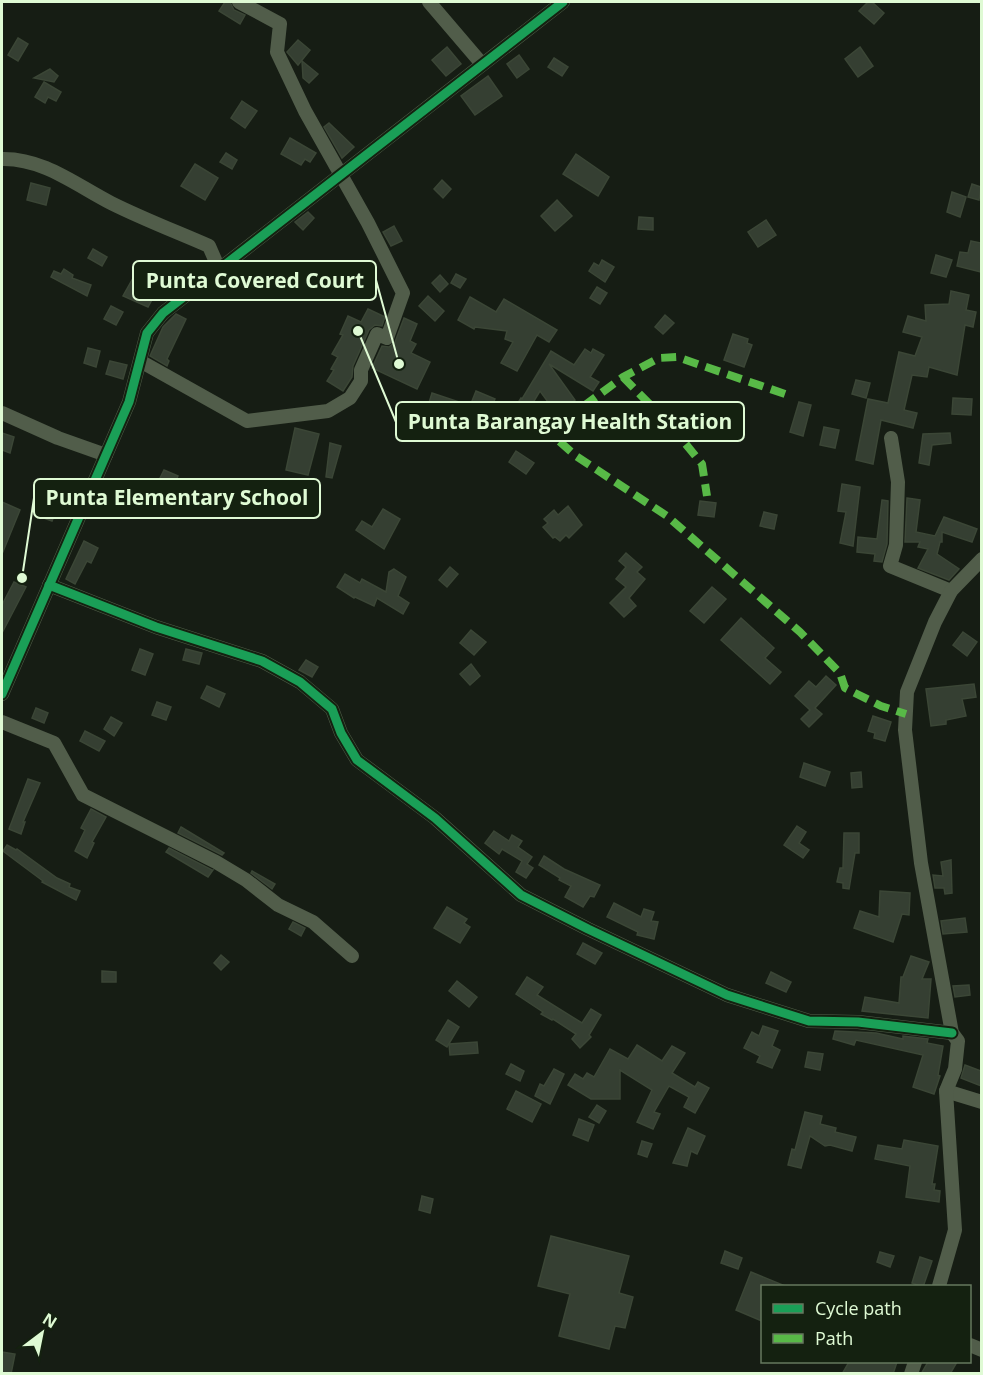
<svg xmlns="http://www.w3.org/2000/svg" width="983" height="1375" font-family="'Open Sans',sans-serif">
<rect width="100%" height="100%" fill="#161d14"/>
<g fill="#353f32" stroke="#3b4636" stroke-width="1.5">
<path d="M225,2H230L234,10L245,15L240,24L219,11Z"/>
<path d="M868,2H872L884,13L874,24L859,11Z"/>
<path d="M18,38L28,44L18,61L8,55Z"/>
<path d="M298,40L310,50L298,65L287,52Z"/>
<path d="M447,47L461,64L446,76L432,60Z"/>
<path d="M860,47L873,66L858,77L845,59Z"/>
<path d="M519,55L529,69L517,78L507,64Z"/>
<path d="M554,58L568,67L562,76L548,67Z"/>
<path d="M302,61L318,74L309,83L303,78Z"/>
<path d="M50,69L58,76L54,82L34,78Z"/>
<path d="M488,76L502,96L475,115L461,96Z"/>
<path d="M44,82L61,92L56,101L48,97L45,103L35,97Z"/>
<path d="M242,101L257,111L245,128L231,118Z"/>
<path d="M329,123L354,147L342,158L324,127Z"/>
<path d="M290,138L316,153L310,162L305,159L301,165L281,154Z"/>
<path d="M226,153L237,160L232,169L220,162Z"/>
<path d="M576,154L609,177L598,196L563,174Z"/>
<path d="M195,164L218,178L205,200L181,186Z"/>
<path d="M442,180L451,189L443,198L434,189Z"/>
<path d="M31,183L50,188L46,205L27,200Z"/>
<path d="M972,184L981,187L979,200L968,197Z"/>
<path d="M952,192L966,197L960,217L947,212Z"/>
<path d="M557,200L572,216L555,231L541,216Z"/>
<path d="M308,212L314,218L303,230L295,222Z"/>
<path d="M639,217L653,218V230L638,229Z"/>
<path d="M766,220L776,235L758,247L748,232Z"/>
<path d="M394,226L402,241L391,246L383,232Z"/>
<path d="M971,241L981,243V272L957,266L960,252L968,253Z"/>
<path d="M93,249L107,257L102,266L88,258Z"/>
<path d="M936,255L952,260L946,277L931,273Z"/>
<path d="M602,260L614,267L605,282L589,271L594,263L599,266Z"/>
<path d="M64,269L73,275L72,278L91,285L87,296L51,277L54,271L61,274Z"/>
<path d="M137,271L150,278L145,289L155,294L148,307L123,296Z"/>
<path d="M456,274L466,279L460,288L451,283Z"/>
<path d="M440,275L448,284L440,292L432,283Z"/>
<path d="M597,287L607,293L600,304L590,298Z"/>
<path d="M951,291L969,295L966,310L976,312L973,327L965,325L957,375L929,367L927,377L912,375L904,410L917,413L913,428L881,420L873,464L856,460L868,399L888,403L899,352L915,356L922,337L903,332L908,316L926,321L925,305L949,304Z"/>
<path d="M428,296L444,311L435,321L419,306Z"/>
<path d="M470,297L496,312L504,299L557,330L549,342L537,335L517,371L501,363L513,342L505,339L507,331L475,327L474,329L458,320Z"/>
<path d="M111,306L123,312L116,325L104,319Z"/>
<path d="M368,309L385,317L382,326L375,325L369,330L353,366L352,377L343,391L327,381L334,370L331,369L338,357L332,354L343,335L340,334L348,316L361,322Z"/>
<path d="M176,314L186,319L167,359L169,361L167,366L150,356L163,327Z"/>
<path d="M665,315L674,323L663,334L655,327Z"/>
<path d="M404,318L417,324L410,341L416,344L411,353L430,362L417,389L372,368L382,346L389,347L395,342Z"/>
<path d="M733,334L748,339L747,343L752,345L744,367L724,360Z"/>
<path d="M88,348L100,351L96,367L84,363Z"/>
<path d="M585,349L591,353L593,349L604,355L590,377L599,382L593,391L549,364L575,400L556,413L540,391L522,421L511,414L521,398L522,399L551,351L574,365Z"/>
<path d="M110,361L127,365L123,379L106,374Z"/>
<path d="M856,380L870,383L866,398L852,394Z"/>
<path d="M476,391L495,399L489,414L470,406Z"/>
<path d="M432,393L462,403L457,416L428,406Z"/>
<path d="M953,398L972,399L971,415L952,414Z"/>
<path d="M799,402L811,405L803,436L790,432Z"/>
<path d="M824,427L839,430L835,448L820,445Z"/>
<path d="M295,428L319,434L308,475L286,470Z"/>
<path d="M2,433L14,437L10,453L2,450Z"/>
<path d="M950,433L951,443L932,445L929,465L919,463L923,434Z"/>
<path d="M330,443L341,446L332,478L326,477Z"/>
<path d="M516,451L534,463L526,474L509,462Z"/>
<path d="M164,470L178,476L174,486L159,480Z"/>
<path d="M842,484L860,487L853,546L840,543L846,512L838,511Z"/>
<path d="M50,496L61,500L52,521L41,517Z"/>
<path d="M907,498L920,500L916,532L935,536L944,517L977,529L972,542L942,532V542H940L937,554L959,569L949,580L918,568L928,549L918,547L920,542H905Z"/>
<path d="M882,500L888,501L887,544L882,562L874,561L875,554L857,552L858,537L877,539Z"/>
<path d="M700,501L716,503L714,517L698,515Z"/>
<path d="M2,502L20,510L2,554Z"/>
<path d="M568,506L582,525L569,538L566,535L560,541L555,537L553,538L543,527L548,523L544,519L554,510L558,515Z"/>
<path d="M383,509L400,519L384,549L356,530L362,521L372,527Z"/>
<path d="M764,512L777,515L774,529L760,526Z"/>
<path d="M84,541L98,548L91,563L87,561L75,584L66,579Z"/>
<path d="M626,553L642,567L637,572L645,579L629,598L636,606L624,617L610,603L626,587L616,579L626,567L619,561Z"/>
<path d="M450,567L458,574L447,587L439,580Z"/>
<path d="M394,569L406,577L398,596L409,603L403,614L377,598L374,606L355,597L354,598L337,587L345,574L360,583L362,579L386,592L389,572Z"/>
<path d="M14,582L26,587L2,633V605Z"/>
<path d="M712,587L726,599L704,623L690,611Z"/>
<path d="M741,618L774,648L765,658L781,672L770,684L721,640Z"/>
<path d="M471,630L486,642L474,655L460,643Z"/>
<path d="M963,632L977,642L967,656L953,645Z"/>
<path d="M140,649L153,654L145,675L132,670Z"/>
<path d="M186,649L202,653L199,664L183,660Z"/>
<path d="M306,660L318,667L312,677L299,670Z"/>
<path d="M471,664L480,676L470,685L460,674Z"/>
<path d="M826,676L836,685L815,708L822,714L809,727L801,719L810,710L795,696L809,681L816,687Z"/>
<path d="M974,684L976,697L962,699L966,716L946,720V724L931,726L926,689Z"/>
<path d="M207,686L225,694L219,707L201,698Z"/>
<path d="M157,702L171,707L166,720L152,715Z"/>
<path d="M36,708L48,713L44,723L32,718Z"/>
<path d="M873,716L891,722L885,741L874,738L875,733L868,731Z"/>
<path d="M111,717L122,723L114,736L104,729Z"/>
<path d="M85,731L105,741L99,751L80,741Z"/>
<path d="M804,763L830,772L825,786L800,777Z"/>
<path d="M861,772L862,787L852,788L851,773Z"/>
<path d="M28,779L40,783L23,822H25L21,834L9,829Z"/>
<path d="M91,809L106,817L92,842L94,843L87,858L75,851L85,830L81,828Z"/>
<path d="M797,826L806,832L799,843L809,850L803,858L784,845Z"/>
<path d="M181,827L224,853L222,855L178,833Z"/>
<path d="M494,831L509,841L512,835L522,841L518,847L532,857L527,864L533,868L526,878L516,872L522,861L502,849L499,854L485,843Z"/>
<path d="M844,833H859V853H855L849,889L843,888V883L837,882L840,868H843Z"/>
<path d="M7,845L16,850L17,849L57,878L70,884L69,887L80,891L76,900L42,882L43,881L3,851Z"/>
<path d="M169,848L212,870H213L208,877L166,852Z"/>
<path d="M544,856L564,869L600,885L594,897L590,896L583,907L565,897L571,886L559,880L560,878L539,865Z"/>
<path d="M951,860L952,893L945,894L944,888H935L933,875L943,876L941,862Z"/>
<path d="M252,871L275,884L272,889L251,873Z"/>
<path d="M880,891L910,893L909,915L902,914L893,942L854,928L860,911L879,917Z"/>
<path d="M614,903L641,917L644,909L654,912L651,921L658,922L654,939L637,935L638,932L607,917Z"/>
<path d="M447,907L467,919L464,923L470,927L460,943L434,928Z"/>
<path d="M965,918L967,932L943,934L941,921Z"/>
<path d="M293,922L305,928L301,936L289,929Z"/>
<path d="M583,943L602,953L595,964L577,954Z"/>
<path d="M221,955L229,962L221,970L214,963Z"/>
<path d="M911,956L929,962L922,979H931L928,1018L862,1011L865,997L899,1003L901,977H903Z"/>
<path d="M102,971L116,972V982H102Z"/>
<path d="M771,972L791,982L786,992L766,983Z"/>
<path d="M527,977L543,987L537,995L582,1023L591,1009L601,1015L589,1035L591,1037L580,1048L572,1039L576,1034L553,1019L552,1020L541,1014L543,1012L516,994Z"/>
<path d="M457,981L477,997L469,1007L449,991Z"/>
<path d="M969,985L970,995L955,997L953,986Z"/>
<path d="M448,1020L459,1027L447,1047L436,1040Z"/>
<path d="M763,1026L778,1031L772,1046L780,1050L772,1068L757,1062L760,1056L744,1048L752,1032L759,1036Z"/>
<path d="M835,1031L876,1033L903,1039V1036L928,1039L927,1043L943,1046L938,1075L940,1076L934,1094L913,1087L923,1055L856,1040L854,1045L833,1039Z"/>
<path d="M477,1042L478,1053L450,1055L449,1044Z"/>
<path d="M637,1045L662,1061L672,1046L685,1053L672,1073L695,1087L698,1082L709,1088L695,1113L684,1107L689,1097L669,1086L654,1112L660,1114L653,1129L637,1122L652,1090L620,1070V1099H591L568,1085L575,1074L583,1079L587,1073L594,1077L610,1049L628,1059Z"/>
<path d="M808,1052L823,1054L820,1070L805,1067Z"/>
<path d="M511,1064L524,1071L520,1081L506,1074Z"/>
<path d="M965,1065L981,1071V1086L961,1078Z"/>
<path d="M554,1069L564,1074L550,1104L535,1096L540,1084L544,1086Z"/>
<path d="M516,1091L541,1104L532,1122L507,1109Z"/>
<path d="M597,1105L606,1111L599,1123L589,1117Z"/>
<path d="M805,1112L822,1116L820,1124L836,1128L835,1132L856,1137L852,1151L830,1145L825,1146L810,1136L801,1168L788,1165L792,1149L795,1150Z"/>
<path d="M579,1119L594,1125L588,1141L573,1135Z"/>
<path d="M688,1128L705,1136L697,1154L691,1151L687,1166L673,1163Z"/>
<path d="M904,1140L938,1146L932,1184H935L934,1190L940,1191L939,1202L906,1197L910,1166L875,1159L878,1145L902,1149Z"/>
<path d="M642,1141L652,1144L647,1157L638,1154Z"/>
<path d="M422,1196L433,1199L430,1213L419,1210Z"/>
<path d="M551,1236L629,1256L619,1293L633,1297L625,1328L615,1326L609,1349L559,1336L570,1294L538,1286Z"/>
<path d="M725,1251L742,1258L738,1269L721,1263Z"/>
<path d="M880,1252L894,1256L890,1267L877,1262Z"/>
<path d="M920,1257L932,1261L923,1287L912,1283Z"/>
<path d="M751,1272L785,1286L762,1287V1321L736,1310Z"/>
<path d="M2,1352L15,1354L11,1374H2Z"/>
<path d="M849,1362H897L893,1374H842Z"/>
<path d="M928,1362H957L950,1374H921Z"/>
</g>
<g fill="none" stroke-linecap="round" stroke-linejoin="round">
<g stroke="#515d4a" stroke-width="14">
<path d="M429,2L482,64"/>
<path d="M2,159C43,158 76,185 111,203C143,219 177,232 209,246L219,269"/>
<path d="M140,361L247,421L328,411L350,398L361,381V370L377,334L387,338L403,293L368,223L305,111L277,52L280,24L239,2"/>
<path d="M2,413L58,438L106,455"/>
<path d="M891,438L898,482L896,545L890,566L951,591"/>
<path d="M49,585L156,627L262,661L300,682L332,709L341,733L357,760L435,818L521,895L588,929L727,995L809,1021L858,1022L952,1033"/>
<path d="M2,694L129,402L147,333L163,313L563,2"/>
<path d="M2,722L54,743L83,795L216,862L246,880L278,905L313,922L352,956"/>
<path d="M946,1091L982,1102"/>
<path d="M939,1286L955,1230L946,1091L955,1069L958,1041L952,1033L921,863L905,730L907,692L935,622L951,591L982,559"/>
<path d="M970,1345L982,1350"/>
<path d="M911,1374L915,1362"/>
</g>
<g stroke="#58b947" stroke-width="8" stroke-dasharray="15 8" stroke-linecap="butt">
<path d="M623,377L671,426L702,464L707,496"/>
<path d="M785,394L677,357L659,358L623,377L554,428L552,435L576,456L667,516L800,632L840,673L845,688L881,706L906,714"/>
</g>
<defs>
<g id="cycleway">
<path d="M49,585L156,627L262,661L300,682L332,709L341,733L357,760L435,818L521,895L588,929L727,995L809,1021L858,1022L952,1033"/>
<path d="M2,694L129,402L147,333L163,313L563,2"/>
</g>
</defs>
<use href="#cycleway" stroke="#142110" stroke-width="13"/>
<use href="#cycleway" stroke="#1a9f57" stroke-width="9"/>
</g>
<path fill="none" stroke="#dffad4" stroke-width="2" d="M399 364L376 280M358 331L396 422M22 578L34 498"/>
<g fill="#dffad4" stroke="#142110" stroke-width="2">
<circle cx="399" cy="364" r="6"/>
<circle cx="358" cy="331" r="6"/>
<circle cx="22" cy="578" r="6"/>
</g>
<g fill="#142110" stroke="#dffad4" stroke-width="2">
<rect x="133" y="261" width="243" height="39" rx="6"/>
<rect x="396" y="402" width="348" height="39" rx="6"/>
<rect x="34" y="479" width="286" height="39" rx="6"/>
</g>
<g font-size="21" text-anchor="middle" font-weight="bold" fill="#dffad4">
<text x="255" y="288">Punta Covered Court</text>
<text x="570" y="429">Punta Barangay Health Station</text>
<text x="177" y="505">Punta Elementary School</text>
</g>
<rect width="983" height="1375" fill="none" stroke="#dffad4" stroke-width="6"/>
<rect x="761" y="1285" width="210" height="78" fill="#142110" stroke="#65785e" stroke-width="1.5"/>
<rect x="773" y="1304" width="30" height="9" fill="#1a9f57" stroke="#65785e" stroke-width="1.5"/>
<text x="815" y="1315" font-size="18" fill="#dffad4">Cycle path</text>
<rect x="773" y="1334" width="30" height="9" fill="#58b947" stroke="#65785e" stroke-width="1.5"/>
<text x="815" y="1345" font-size="18" fill="#dffad4">Path</text>
<g transform="translate(42 1333) rotate(32)" stroke="#142110" stroke-width="4.5" paint-order="stroke">
<path d="M0-4.5L10 22L0 15L-10 22Z" fill="#dffad4"/>
<text y="-9" font-size="16" font-weight="bold" text-anchor="middle" fill="#dffad4">N</text>
</g>
</svg>
